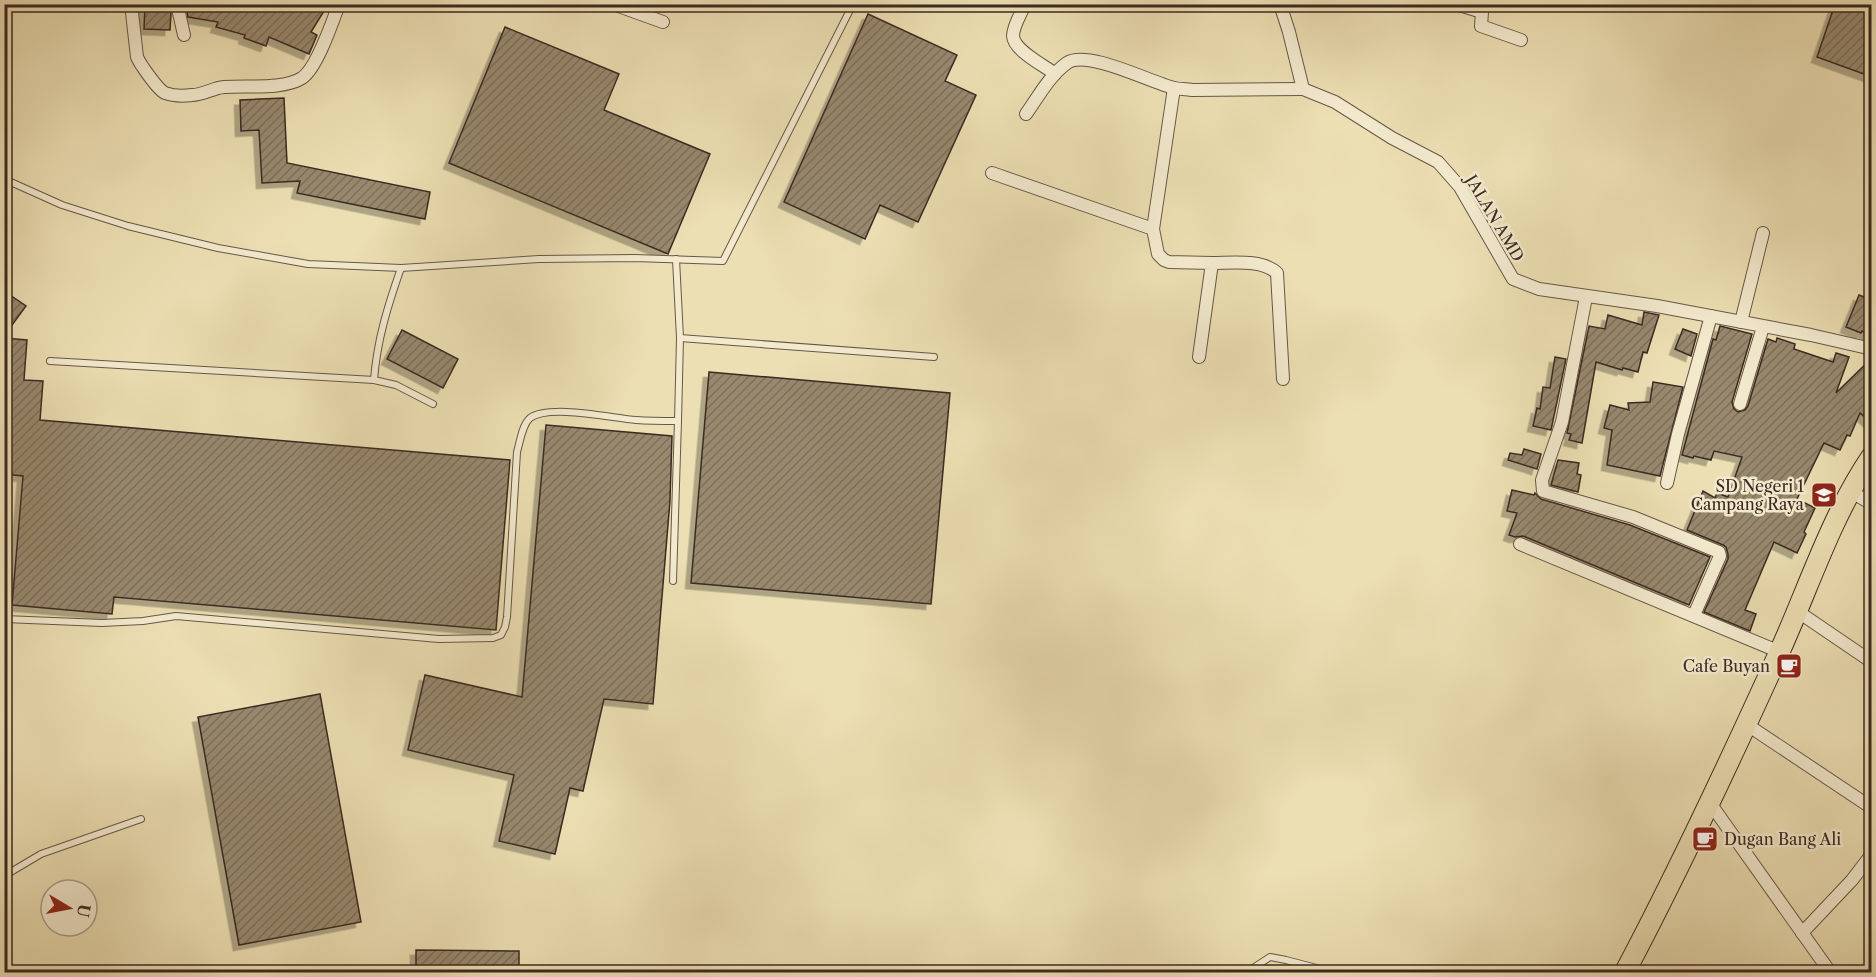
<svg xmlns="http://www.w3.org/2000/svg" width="1876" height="977" font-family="'Libre Caslon Text',serif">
<defs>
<pattern id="building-hatch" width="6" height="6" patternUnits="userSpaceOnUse" patternTransform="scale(1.5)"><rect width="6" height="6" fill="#97886e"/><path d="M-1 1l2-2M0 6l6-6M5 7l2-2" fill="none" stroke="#7c6f5a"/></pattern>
<filter id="shadow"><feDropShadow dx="-5.5" dy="5.5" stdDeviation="0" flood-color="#0004"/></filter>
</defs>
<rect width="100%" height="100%" fill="#ecdfb3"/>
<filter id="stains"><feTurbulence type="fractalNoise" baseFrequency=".00333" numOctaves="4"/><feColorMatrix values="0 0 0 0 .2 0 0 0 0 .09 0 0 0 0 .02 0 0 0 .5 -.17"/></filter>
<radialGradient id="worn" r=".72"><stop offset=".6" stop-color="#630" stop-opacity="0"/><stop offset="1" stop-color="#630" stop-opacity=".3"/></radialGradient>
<g fill="url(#building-hatch)" stroke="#3b2a23" stroke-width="1.5" filter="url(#shadow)">
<path d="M145,4H169L171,14L170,30L144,29Z"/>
<path d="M186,4H313L324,11L311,32L317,35L309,54L269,37L266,46L244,38L245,35L216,27L218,22L188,17Z"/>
<path d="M1835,4H1872V77L1817,57Z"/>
<path d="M868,14L957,55L945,81L976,95L918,222L880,205L865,239L784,202Z"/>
<path d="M505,27L619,74L604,110L710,154L668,254L449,163Z"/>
<path d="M284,98L287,163L430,192L425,219L297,193L300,181L262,183L259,130L241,131L240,100Z"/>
<path d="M4,291L26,306L4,336Z"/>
<path d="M1859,295L1872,300V336L1862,331L1861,333L1846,327Z"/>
<path d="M1644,312L1659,315L1647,353L1643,352L1638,372L1623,368L1622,370L1596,362L1582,443L1569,440L1571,434L1567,433L1589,326L1605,329L1608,315L1642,325Z"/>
<path d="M1720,326L1752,334L1732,402L1734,409L1738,412L1745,410L1748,406L1768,339L1776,342L1777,338L1795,344L1794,349L1833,362L1836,353L1849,357L1836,393L1872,358V424L1860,413L1850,436L1847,435L1840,450L1824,443L1797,499L1815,508L1804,532L1806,534L1797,553L1774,542L1745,610L1756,614L1750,631L1704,612L1728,559V554L1726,547L1723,545L1687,530L1703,491L1715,498L1717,493L1728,497L1742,457L1714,451L1711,460L1694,456L1693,458L1682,455L1713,339L1716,340Z"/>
<path d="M1683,329L1697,334L1691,356L1675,349Z"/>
<path d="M402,330L458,359L443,388L387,359Z"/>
<path d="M4,338L27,340L24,380L43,381L40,420L510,460L496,630L114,597L112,614L12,605L23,476L4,474Z"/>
<path d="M1555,357L1566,359L1551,430L1533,426L1537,408L1540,409L1543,387L1550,388Z"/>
<path d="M709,372L950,393L931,604L691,583Z"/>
<path d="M1653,382L1683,387L1660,476L1607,465L1612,430L1604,428L1610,405L1629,410L1628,403L1650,402Z"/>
<path d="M546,425L672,436L670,501L653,704L604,699L583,791L570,788L555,854L499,841L514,775L408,750L425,675L522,697Z"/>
<path d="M1524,449L1541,454L1537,469L1508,460L1510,453L1522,455Z"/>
<path d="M1558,460L1579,463L1577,474L1581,475L1578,492L1551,485Z"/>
<path d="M1512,490L1534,495L1535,493L1541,499L1630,525L1710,557L1689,605L1523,536L1515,537L1509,535L1517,513L1507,511Z"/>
<path d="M320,694L361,922L239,945L198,717Z"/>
<path d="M416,950L519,951V972H416Z"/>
</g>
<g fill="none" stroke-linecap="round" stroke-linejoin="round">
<defs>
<g id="lane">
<path d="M4,179L62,205L128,226L218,248L308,264L401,268L539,259L635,258L723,261L853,4"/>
<path d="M680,338L934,357"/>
<path d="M50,361L374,380C377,340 388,305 401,268"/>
<path d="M374,380L396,385L433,404"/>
<path d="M673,581L678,421"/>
<path d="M4,619L102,623L143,621L176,616L439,639L493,638L501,635L505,627L507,617L517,452C520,442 522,425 530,418C550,404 611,418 636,420C650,421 664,421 678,421L680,338L676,259"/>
<path d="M4,876L41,854L141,819"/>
<path d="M1252,972L1253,968L1270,957L1286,960L1332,972"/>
</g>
<g id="street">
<path d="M131,4L137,57C140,64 158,90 165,93C173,96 184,96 192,95C203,95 213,88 224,87C246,85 283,90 302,78C317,68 332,23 339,4"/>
<path d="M177,4L184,35"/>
<path d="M613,4L663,22"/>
<path d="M1025,4C1021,14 1013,26 1013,36C1014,51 1044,65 1055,74"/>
<path d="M1280,4L1289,32L1303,89L1335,102L1392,138L1438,162L1460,187L1513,279L1539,289L1657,306L1811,335L1872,349"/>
<path d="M1456,4L1482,12L1481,26L1521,40"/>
<path d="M1174,88L1153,229L1158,254L1164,260L1169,262L1212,263L1199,357"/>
<path d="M1026,114C1038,97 1050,75 1067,63C1086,49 1150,82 1174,88C1179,89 1186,89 1192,90L1303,89"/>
<path d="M992,173L1153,229"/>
<path d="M1212,263C1232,263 1262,259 1277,273L1283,379"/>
<path d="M1586,297L1562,422L1542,480L1543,491L1633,517L1719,552L1720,556L1694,615"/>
<path d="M1741,322L1763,233"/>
<path d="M1740,404L1763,327"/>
<path d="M1667,483L1678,434L1711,316"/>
<path d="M1850,491L1872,504"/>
<path d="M1520,544L1780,652"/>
<path d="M1797,611L1872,662"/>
<path d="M1746,724L1872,808"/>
<path d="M1710,803L1830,972"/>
<path d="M1802,933L1852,880L1872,854"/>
</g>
<path id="primary" d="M1625,972C1680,868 1730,761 1779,653C1809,587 1831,516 1872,456"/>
</defs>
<use href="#lane" stroke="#675747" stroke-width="8"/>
<use href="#street" stroke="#675747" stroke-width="14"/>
<use href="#primary" stroke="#3b2a23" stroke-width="22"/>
<use href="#lane" stroke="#f3eace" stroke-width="6"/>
<use href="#street" stroke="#f3eace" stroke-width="12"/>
<use href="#primary" stroke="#ecdfb3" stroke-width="20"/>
</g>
<defs>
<symbol id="school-square" viewBox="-11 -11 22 22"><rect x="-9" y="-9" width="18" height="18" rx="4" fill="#8f2418" stroke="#f3eace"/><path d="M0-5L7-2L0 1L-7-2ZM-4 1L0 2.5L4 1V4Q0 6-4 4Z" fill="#fff"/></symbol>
<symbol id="cafe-square" viewBox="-11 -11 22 22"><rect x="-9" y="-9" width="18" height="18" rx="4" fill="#8f2418" stroke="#f3eace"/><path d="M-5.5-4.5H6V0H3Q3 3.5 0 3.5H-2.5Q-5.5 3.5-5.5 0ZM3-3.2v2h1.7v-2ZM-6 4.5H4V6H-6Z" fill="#fff"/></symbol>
</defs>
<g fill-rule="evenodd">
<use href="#school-square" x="1809" y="480" width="30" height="30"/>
<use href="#cafe-square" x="1774" y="651" width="30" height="30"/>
<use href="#cafe-square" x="1690" y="824" width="30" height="30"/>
</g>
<g text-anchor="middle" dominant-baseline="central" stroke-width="5" stroke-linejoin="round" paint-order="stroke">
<g font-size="16" fill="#3b2a23" stroke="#f3eace">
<text transform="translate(1495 218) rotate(59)">JALAN AMD</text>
</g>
<g font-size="16" fill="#3b2a23" stroke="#f3eace" text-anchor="end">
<text x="1804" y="486">SD Negeri 1<tspan x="1804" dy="18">Campang Raya</tspan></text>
<text x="1770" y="666">Cafe Buyan</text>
<text x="1724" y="839" text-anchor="start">Dugan Bang Ali</text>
</g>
</g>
<rect width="1876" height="977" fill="none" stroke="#ecdfb3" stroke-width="24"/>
<rect x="6" y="6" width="1864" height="965" fill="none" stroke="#3b2a23" stroke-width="3"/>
<rect x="12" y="12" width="1852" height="953" fill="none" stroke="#3b2a23" stroke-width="1.5"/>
<g transform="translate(69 908) rotate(100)"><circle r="28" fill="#f3eace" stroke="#a99d8a" stroke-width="1.5"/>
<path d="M0-4.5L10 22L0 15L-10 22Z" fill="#8f2418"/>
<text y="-9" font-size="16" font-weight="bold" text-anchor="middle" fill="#3b2a23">U</text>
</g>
<rect width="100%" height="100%" filter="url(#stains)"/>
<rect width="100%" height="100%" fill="url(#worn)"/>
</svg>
